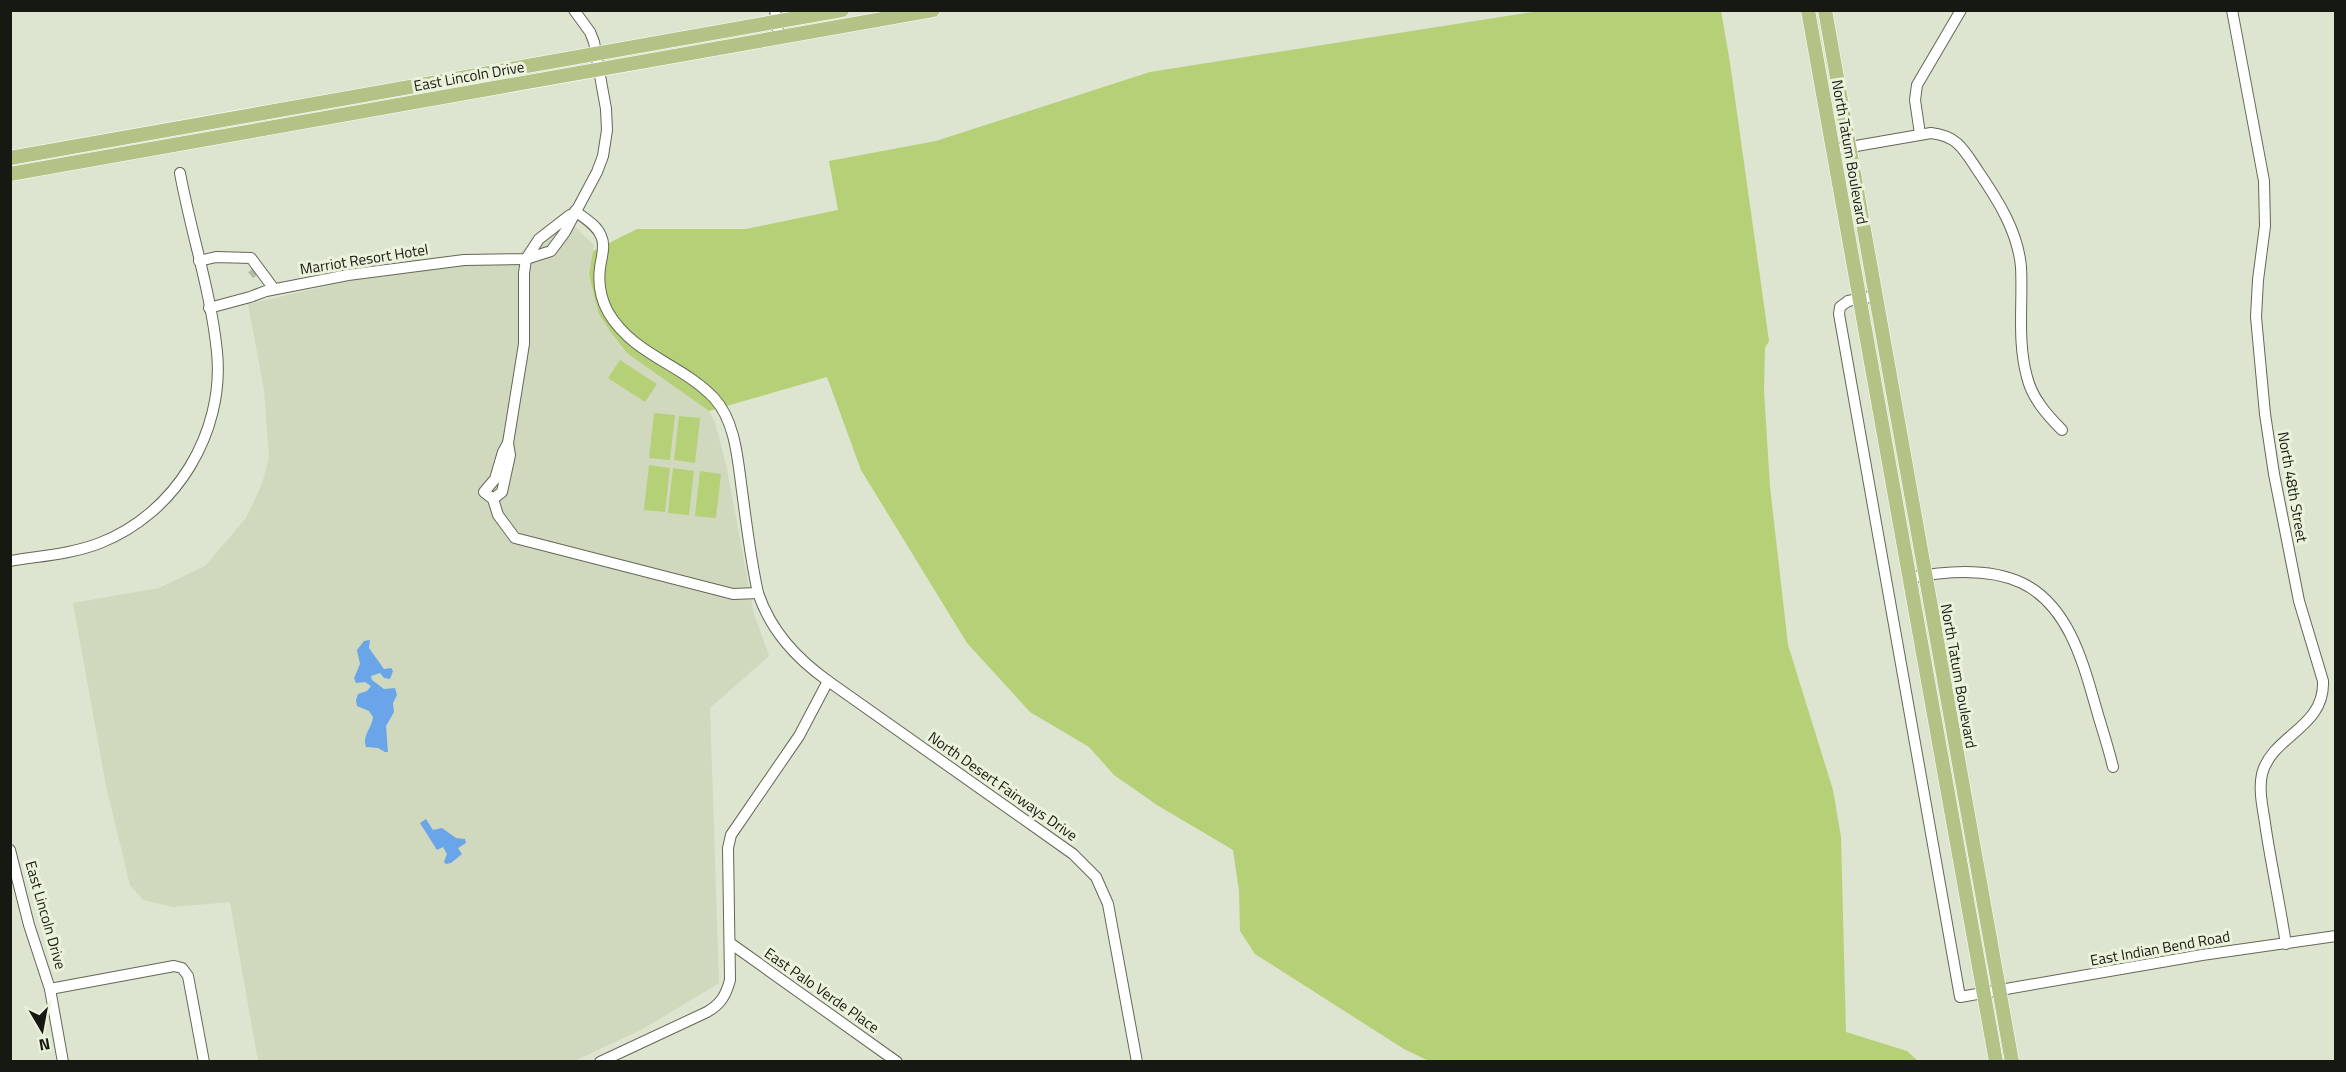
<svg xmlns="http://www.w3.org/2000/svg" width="2346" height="1072" font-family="'Titillium Web',sans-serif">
<rect width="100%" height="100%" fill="#dde4cf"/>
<path fill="#d0d9bd" d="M575,227L594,245L589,274L594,296L676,387L709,411L715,422L727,469L754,614L769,656L710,708L719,983L643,1029L574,1061H258L230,902L173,907L143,900L130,885L106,786L73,603L159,588L205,566L246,518L262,484L269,458L264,390L248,304L358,279L418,269L509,263L543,231Z"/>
<g fill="#b6d078">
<path d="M1539,11H1721L1730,63L1769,341L1765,348L1764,391L1770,487L1788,645L1833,790L1841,837L1846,1032L1907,1051L1918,1061L1431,1062L1404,1049L1255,954L1240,931L1239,891L1233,850L1157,805L1114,775L1089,747L1030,712L967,643L861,470L827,377L709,411L627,353L610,331L599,314L594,296L589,274L593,251L637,229H746L838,210L829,161L936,141L1150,72Z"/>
<path d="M620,360L657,384L645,402L608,378Z"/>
<path d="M654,413L675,415L670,460L649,458Z"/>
<path d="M679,416L700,418L695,463L674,460Z"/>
<path d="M649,465L670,468L665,512L644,510Z"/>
<path d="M673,468L694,471L689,515L668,513Z"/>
<path d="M700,471L721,474L716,518L695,516Z"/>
</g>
<g fill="#69a5e8">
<path d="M370,640L369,648L384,669L391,668L393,671L390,679L384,678L380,673L371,676L372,680L384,689L395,688L397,695L393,703L394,712L386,726C387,735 387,743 388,752H385L378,748L366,747C362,735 372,728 373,717L369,711L357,706L356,700L358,694L367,691L371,686L365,682L356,683L354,678L360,664L357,650L364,641Z"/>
<path d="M426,819L433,830L442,828L456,838L465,839L466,843L458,848L462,854L451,863L446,864L444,862L447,854L443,847L437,850L420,823Z"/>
</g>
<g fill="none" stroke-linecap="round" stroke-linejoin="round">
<path stroke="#b5bba9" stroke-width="10" stroke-dasharray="10 5" stroke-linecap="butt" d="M252,269L257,275"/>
<defs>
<g id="minor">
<path d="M775,10L779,38"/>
<path d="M2232,10L2264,181L2265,226L2258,280L2256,317L2265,414L2274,474L2299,601L2323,681C2325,728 2272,735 2262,774C2258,792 2264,813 2266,830C2272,868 2280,906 2286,944"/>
<path d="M1920,134L1915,100L1917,85L1961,10"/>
<path d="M1833,150L1931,133C1958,136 1964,150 1978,171C1998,200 2018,232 2021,267C2023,303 2017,341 2027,377C2032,398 2047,415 2062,430"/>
<path d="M575,211C584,218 597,225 601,236C606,246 601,258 600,268C598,283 601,299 608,312C633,355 682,364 714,398C737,423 738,465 743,498C747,529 751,561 758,593C771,631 796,658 828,681L1073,854L1096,877L1108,904L1137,1062"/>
<path d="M199,261L216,257L251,258L274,289"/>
<path d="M1875,296L1848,301L1840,307L1839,314L1960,997L2202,955L2336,936"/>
<path d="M209,308L250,297L266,291L348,275L464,260L526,259L551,251L565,232L597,172L603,156L607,130L606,109L594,42L590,32L574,10"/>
<path d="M508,443L503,452L495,479L484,492L493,499L498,515L515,538L733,594L758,593"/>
<path d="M493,499L502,492L510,455L508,443L524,344V273L526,259L539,239L570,215"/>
<path d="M10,561C39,556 72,554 100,543C175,514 225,433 217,352C211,292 191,233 180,173"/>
<path d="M1909,578C1945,571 1988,567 2022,583C2072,607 2085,671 2099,718C2104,735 2109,750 2113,767"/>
<path d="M10,850L29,925L50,989L63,1062"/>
<path d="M730,943L897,1062"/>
<path d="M50,989L174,966L182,968L188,976L204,1062"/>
<path d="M600,1062L707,1012C721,1004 726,995 730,980L728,848L731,835L799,736L828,681"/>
</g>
<g id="major">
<path d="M1808,10L1996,1062"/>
<path d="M1825,10L2012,1062"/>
<path d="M10,158L842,10"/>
<path d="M10,174L933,10"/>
</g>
</defs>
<use href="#minor" stroke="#626856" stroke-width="12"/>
<use href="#major" stroke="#fff" stroke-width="15"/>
<use href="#minor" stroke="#fff" stroke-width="10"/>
<use href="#major" stroke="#b3c285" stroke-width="14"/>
</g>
<g text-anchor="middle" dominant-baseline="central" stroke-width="6" stroke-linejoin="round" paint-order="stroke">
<g font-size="15" fill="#161911" stroke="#eaf2dc">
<text transform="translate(469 76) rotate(-10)">East Lincoln Drive</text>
<text transform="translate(1850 152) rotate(80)">North Tatum Boulevard</text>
<text transform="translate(364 259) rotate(-9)">Marriot Resort Hotel</text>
<text transform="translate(2293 487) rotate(80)">North 48th Street</text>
<text transform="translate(1959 676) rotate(80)">North Tatum Boulevard</text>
<text transform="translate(1003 786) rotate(35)">North Desert Fairways Drive</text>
<text transform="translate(46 915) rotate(74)">East Lincoln Drive</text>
<text transform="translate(2160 948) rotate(-10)">East Indian Bend Road</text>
<text transform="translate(822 990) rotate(35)">East Palo Verde Place</text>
</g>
</g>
<rect width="2346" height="1072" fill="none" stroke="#161911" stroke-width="24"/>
<g transform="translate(42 1030) rotate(170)" stroke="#eaf2dc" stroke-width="4.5" paint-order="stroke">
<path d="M0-4.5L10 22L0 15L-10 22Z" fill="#161911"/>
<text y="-9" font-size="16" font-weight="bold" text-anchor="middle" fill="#161911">N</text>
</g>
</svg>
